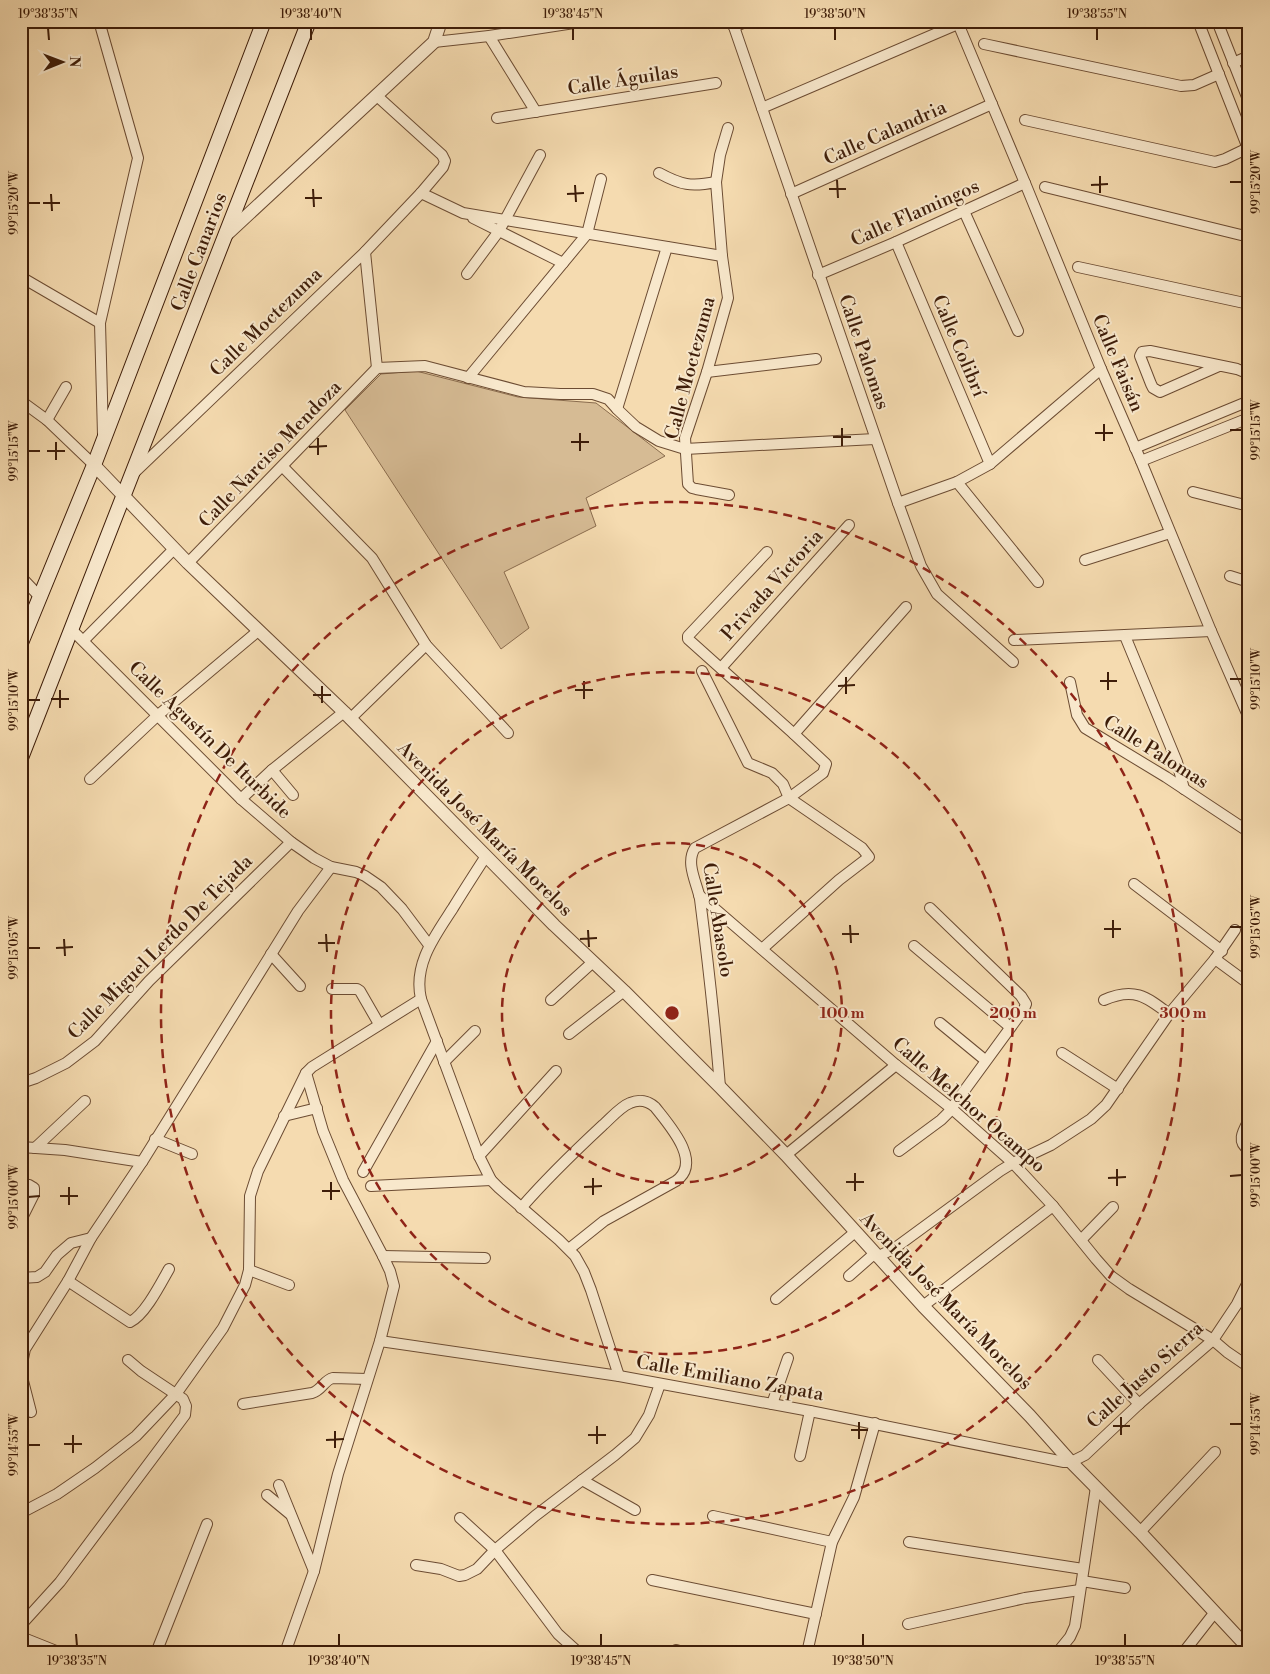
<svg xmlns="http://www.w3.org/2000/svg" width="1270" height="1674" font-family="'Libre Bodoni',serif">
<rect width="100%" height="100%" fill="#f5dbb0"/>
<filter id="stains"><feTurbulence type="fractalNoise" baseFrequency=".004" numOctaves="4"/><feColorMatrix values="0 0 0 0 .2 0 0 0 0 .09 0 0 0 0 .02 0 0 0 .5 -.17"/></filter>
<radialGradient id="worn" r=".72"><stop offset=".6" stop-color="#630" stop-opacity="0"/><stop offset="1" stop-color="#630" stop-opacity=".3"/></radialGradient>
<path fill="#d6bb94" stroke="#8a6c4e" d="M416,371L518,397L596,403L665,456L586,498L596,526L504,572L529,628L501,649L345,410L381,374Z"/>
<g fill="none" stroke-linecap="round" stroke-linejoin="round">
<defs>
<g id="minor">
<path d="M99,21L138,158L100,323"/>
<path d="M732,21L898,503L921,566L937,594L1013,662"/>
<path d="M957,21L1025,183L1101,369L1141,461L1211,631L1249,718"/>
<path d="M1198,21L1249,151"/>
<path d="M1217,21L1249,102"/>
<path d="M734,27L747,21"/>
<path d="M489,36L536,112"/>
<path d="M434,42L489,36L587,21"/>
<path d="M984,44L1181,86L1194,85L1219,74"/>
<path d="M1233,63L1249,56"/>
<path d="M762,108L958,24"/>
<path d="M497,118L716,83"/>
<path d="M1025,120L1215,162L1225,159L1248,148"/>
<path d="M728,128L720,155L716,182L722,256L728,298L707,372L685,438L688,484L692,488L696,489L729,495"/>
<path d="M659,173C681,185 691,187 716,182"/>
<path d="M1045,187L1241,235L1249,234"/>
<path d="M421,193L463,213L722,256"/>
<path d="M791,194L992,104"/>
<path d="M964,211L1018,331"/>
<path d="M473,218L563,263"/>
<path d="M896,242L990,464"/>
<path d="M365,252L377,368"/>
<path d="M1078,267L1249,304"/>
<path d="M467,274L499,231L540,155"/>
<path d="M818,275L896,242L1025,183"/>
<path d="M21,277L100,323L103,435"/>
<path d="M1219,366L1160,392L1153,388L1151,384L1140,356L1142,352L1150,351L1237,369L1249,374"/>
<path d="M707,372L816,359"/>
<path d="M468,378L587,234L601,179"/>
<path d="M21,401L47,420L94,465"/>
<path d="M617,409L667,247"/>
<path d="M47,420L66,387"/>
<path d="M1135,448L1249,401"/>
<path d="M1141,461L1249,418"/>
<path d="M283,467L372,558L426,645L508,733"/>
<path d="M133,474L365,252L421,193L443,167L445,161L442,155L377,96"/>
<path d="M957,482L1038,582"/>
<path d="M1193,492L1249,506"/>
<path d="M898,503L957,482L990,464L1101,369"/>
<path d="M1085,560L1170,533"/>
<path d="M188,563L377,368L425,366L524,392L560,394H593L608,399L617,409L636,427L659,441L685,449L875,439"/>
<path d="M1230,576L1249,582"/>
<path d="M21,577L40,597"/>
<path d="M72,630L241,799L291,842L314,858L331,867L356,872L365,876L381,887L402,909L429,945"/>
<path d="M1125,636L1177,762L1184,789"/>
<path d="M84,640L174,549"/>
<path d="M1014,640L1211,631"/>
<path d="M721,668L849,525"/>
<path d="M702,671L748,763L772,773L783,784L789,798L862,848L869,857L839,880L762,949"/>
<path d="M1070,682L1077,715L1085,728L1166,777L1249,832"/>
<path d="M350,719L426,645"/>
<path d="M794,734L906,607"/>
<path d="M272,770L293,795"/>
<path d="M90,779L157,716L258,631"/>
<path d="M241,799L272,770L344,712"/>
<path d="M486,856C475,873 464,890 453,908C435,936 413,964 421,999L479,1156L491,1180L499,1188L559,1240L575,1256L584,1272L591,1290L619,1376"/>
<path d="M1134,884L1222,951"/>
<path d="M699,895L896,1065L951,1108L1013,1163L1053,1206L1096,1259L1111,1276L1129,1289L1213,1340L1227,1352L1249,1367"/>
<path d="M914,946L1010,1027"/>
<path d="M271,954L300,986"/>
<path d="M1215,959L1249,984"/>
<path d="M332,989H357L360,991L379,1024"/>
<path d="M551,1000L593,962"/>
<path d="M1104,1000C1133,987 1146,996 1169,1014"/>
<path d="M940,1023L985,1060"/>
<path d="M569,1034L624,991"/>
<path d="M1062,1053L1118,1089"/>
<path d="M444,1062L475,1031"/>
<path d="M21,1083L36,1078L66,1063L95,1041L149,981L291,842"/>
<path d="M720,1087C715,1024 708,962 700,899C697,883 685,863 695,848L789,798L823,773L826,764L794,734L688,639V636L767,552"/>
<path d="M284,1116L317,1108"/>
<path d="M1249,1120C1243,1131 1236,1142 1249,1150"/>
<path d="M155,1139L192,1154"/>
<path d="M21,1147L65,1150L142,1162"/>
<path d="M35,1148L85,1101"/>
<path d="M899,1151L941,1120L948,1113L1024,1009L1026,1004L1021,996L930,908"/>
<path d="M786,1155L896,1065"/>
<path d="M479,1156L556,1071"/>
<path d="M363,1172L437,1041"/>
<path d="M21,1184L29,1185L34,1188V1194L21,1220"/>
<path d="M371,1186L491,1180"/>
<path d="M521,1208C547,1178 574,1152 603,1125C611,1118 620,1107 630,1103C639,1099 648,1101 655,1107C669,1125 703,1162 676,1181L604,1221L569,1249"/>
<path d="M1081,1240L1113,1207"/>
<path d="M383,1256L485,1258"/>
<path d="M877,1257L895,1248L1000,1171L1013,1163L1051,1145L1091,1119L1106,1105L1169,1014L1215,959L1235,930"/>
<path d="M249,1270L289,1285"/>
<path d="M849,1276L874,1254"/>
<path d="M21,1278L37,1277L45,1272L57,1255L71,1243L91,1238"/>
<path d="M68,1281L130,1322C145,1315 161,1283 169,1269"/>
<path d="M776,1299L854,1233"/>
<path d="M923,1306L1053,1206"/>
<path d="M380,1341L619,1376L810,1411L1064,1462H1071L1085,1455L1139,1404L1213,1340L1237,1304L1249,1280"/>
<path d="M1098,1360L1139,1404"/>
<path d="M243,1404L312,1393C322,1390 324,1380 333,1378L367,1379"/>
<path d="M772,1404L788,1358"/>
<path d="M31,1412L22,1377L21,1368L25,1349L68,1281L91,1238L142,1162L298,911L331,867"/>
<path d="M800,1456L810,1411"/>
<path d="M582,1480L635,1510"/>
<path d="M279,1485L314,1571"/>
<path d="M267,1495L290,1514"/>
<path d="M21,1513L57,1494L95,1468L136,1436L176,1394L223,1328L245,1285L249,1270L250,1196L258,1171L306,1073L312,1067L421,999"/>
<path d="M713,1516L832,1542"/>
<path d="M460,1518L495,1550L558,1634L579,1653"/>
<path d="M1140,1532L1215,1452"/>
<path d="M909,1542L1083,1569"/>
<path d="M416,1565L441,1569L459,1576L465,1575L477,1569L495,1550L535,1516L615,1455L635,1438L649,1415L660,1384"/>
<path d="M652,1580L816,1614"/>
<path d="M1082,1581L1125,1588"/>
<path d="M908,1624L1025,1598L1080,1590"/>
<path d="M21,1625L60,1582L185,1415L186,1406L183,1399L141,1371L128,1360"/>
<path d="M21,1637L61,1653"/>
<path d="M676,1650L686,1653"/>
<path d="M156,1653L207,1524"/>
<path d="M285,1653L314,1571L338,1474L380,1341L394,1286L390,1271L383,1256L343,1180L323,1131L306,1073"/>
<path d="M807,1653L832,1542L854,1497L875,1423"/>
<path d="M1057,1653L1070,1637L1075,1626L1096,1487"/>
<path d="M1183,1653L1215,1612"/>
</g>
<g id="tertiary">
<path d="M225,236L434,42L441,21"/>
<path d="M94,465L188,563L344,712L554,925L624,991L720,1087L786,1155L923,1306L1030,1416L1071,1462L1140,1532L1249,1649"/>
</g>
<g id="secondary">
<path d="M21,643L94,465L264,21"/>
<path d="M21,758L309,21"/>
</g>
</defs>
<use href="#minor" stroke="#6c4c33" stroke-width="12"/>
<use href="#tertiary" stroke="#6c4c33" stroke-width="14"/>
<use href="#secondary" stroke="#3e1d09" stroke-width="16"/>
<use href="#minor" stroke="#f8e8cc" stroke-width="10"/>
<use href="#tertiary" stroke="#f8e8cc" stroke-width="12"/>
<use href="#secondary" stroke="#f8e8cc" stroke-width="14"/>
</g>
<path fill="none" stroke="#3e1d09" stroke-width="2" d="M48,28L49,40M311,28V40M573,28V40M835,28V40M1097,28V40M1100,176V193M837,180L838,198M1230,182H1242M575,185L576,202M1091,185L1108,184M313,189L314,207M829,189H846M51,194L52,211M567,194L584,193M305,198H322M28,203H40M43,203H60M1104,424V441M842,428V446M1230,430H1242M580,433V451M1095,433H1113M833,437H851M318,438V455M56,442V460M571,442H589M309,447L327,446M28,451H40M47,451H65M1108,672V690M846,677V694M1230,679H1242M584,681V699M1100,681H1117M322,686V703M838,686L855,685M60,690V708M575,690H593M313,695H331M51,699H69M28,700H40M1113,920V938M850,925L851,943M1230,927H1242M1104,929H1121M588,930L589,947M326,934L327,952M842,934H859M64,939L65,956M580,939L597,938M318,943H335M28,948H40M56,948L73,947M1117,1169V1186M855,1173V1191M1230,1176L1242,1175M593,1178V1195M1108,1178L1126,1177M331,1182V1200M846,1182H864M69,1187V1205M584,1187L602,1186M322,1191H340M60,1196H78M28,1197L40,1196M1121,1417V1435M859,1422V1439M1230,1424H1242M597,1426V1444M1113,1426H1130M851,1430H868M335,1431V1448M73,1435V1453M588,1435H606M326,1440L344,1439M64,1444H82M28,1445H40M76,1634L77,1646M339,1634V1646M601,1634V1646M863,1634V1646M1125,1634V1646"/>
<g fill="none" stroke="#8f2418" stroke-width="2.5" stroke-dasharray="9 6">
<circle cx="672" cy="1013" r="170"/>
<circle cx="672" cy="1013" r="341"/>
<circle cx="672" cy="1013" r="511"/>
</g>
<g text-anchor="middle" dominant-baseline="central" stroke-width="4" stroke-linejoin="round" paint-order="stroke">
<g font-size="19" fill="#3e1d09" stroke="#f8e8cc">
<text transform="translate(623 80) rotate(-9)">Calle Águilas</text>
<text transform="translate(885 133) rotate(-24)">Calle Calandria</text>
<text transform="translate(915 213) rotate(-24)">Calle Flamingos</text>
<text transform="translate(199 252) rotate(-69)">Calle Canarios</text>
<text transform="translate(266 322) rotate(-44)">Calle Moctezuma</text>
<text transform="translate(959 346) rotate(67)">Calle Colibrí</text>
<text transform="translate(864 352) rotate(71)">Calle Palomas</text>
<text transform="translate(1118 363) rotate(67)">Calle Faisán</text>
<text transform="translate(690 368) rotate(-75)">Calle Moctezuma</text>
<text transform="translate(270 454) rotate(-46)">Calle Narciso Mendoza</text>
<text transform="translate(772 585) rotate(-48)">Privada Victoria</text>
<text transform="translate(210 740) rotate(44)">Calle Agustín De Iturbide</text>
<text transform="translate(1156 752) rotate(32)">Calle Palomas</text>
<text transform="translate(485 829) rotate(45)">Avenida José María Morelos</text>
<text transform="translate(718 920) rotate(81)">Calle Abasolo</text>
<text transform="translate(160 947) rotate(-45)">Calle Miguel Lerdo De Tejada</text>
<text transform="translate(969 1105) rotate(41)">Calle Melchor Ocampo</text>
<text transform="translate(946 1301) rotate(46)">Avenida José María Morelos</text>
<text transform="translate(1145 1375) rotate(-42)">Calle Justo Sierra</text>
<text transform="translate(730 1378) rotate(10)">Calle Emiliano Zapata</text>
</g>
</g>
<circle cx="672" cy="1013" r="8" fill="#8f2418" stroke="#f8e8cc" stroke-width="2.5"/>
<g font-size="15" text-anchor="middle" font-weight="bold" fill="#8f2418" stroke="#f8e8cc" stroke-width="4" stroke-linejoin="round" paint-order="stroke">
<text x="842" y="1018">100 m</text>
<text x="1013" y="1018">200 m</text>
<text x="1183" y="1018">300 m</text>
</g>
<rect width="1270" height="1674" fill="none" stroke="#f5dbb0" stroke-width="55"/>
<g transform="translate(62 62) rotate(89)" stroke="#f8e8cc" stroke-width="4" paint-order="stroke">
<path d="M0-4L9 19L0 12L-9 19Z" fill="#3e1d09"/>
<text y="-8" font-size="14" font-weight="bold" text-anchor="middle" fill="#3e1d09">N</text>
</g>
<rect x="28" y="28" width="1214" height="1618" fill="none" stroke="#3e1d09" stroke-width="2"/>
<g font-size="12" text-anchor="middle" fill="#3e1d09">
<text x="48" y="18">19°38'35"N</text>
<text x="311" y="18">19°38'40"N</text>
<text x="573" y="18">19°38'45"N</text>
<text x="835" y="18">19°38'50"N</text>
<text x="1097" y="18">19°38'55"N</text>
<text transform="translate(1256 182) rotate(-90)" y="4">99°15'20"W</text>
<text transform="translate(14 203) rotate(-90)" y="4">99°15'20"W</text>
<text transform="translate(1256 430) rotate(-90)" y="4">99°15'15"W</text>
<text transform="translate(14 451) rotate(-90)" y="4">99°15'15"W</text>
<text transform="translate(1256 679) rotate(-90)" y="4">99°15'10"W</text>
<text transform="translate(14 700) rotate(-90)" y="4">99°15'10"W</text>
<text transform="translate(1256 927) rotate(-90)" y="4">99°15'05"W</text>
<text transform="translate(14 948) rotate(-90)" y="4">99°15'05"W</text>
<text transform="translate(1256 1175) rotate(-90)" y="4">99°15'00"W</text>
<text transform="translate(14 1197) rotate(-90)" y="4">99°15'00"W</text>
<text transform="translate(1256 1424) rotate(-90)" y="4">99°14'55"W</text>
<text transform="translate(14 1445) rotate(-90)" y="4">99°14'55"W</text>
<text x="77" y="1665">19°38'35"N</text>
<text x="339" y="1665">19°38'40"N</text>
<text x="601" y="1665">19°38'45"N</text>
<text x="863" y="1665">19°38'50"N</text>
<text x="1125" y="1665">19°38'55"N</text>
</g>
<rect width="100%" height="100%" filter="url(#stains)"/>
<rect width="100%" height="100%" fill="url(#worn)"/>
</svg>
